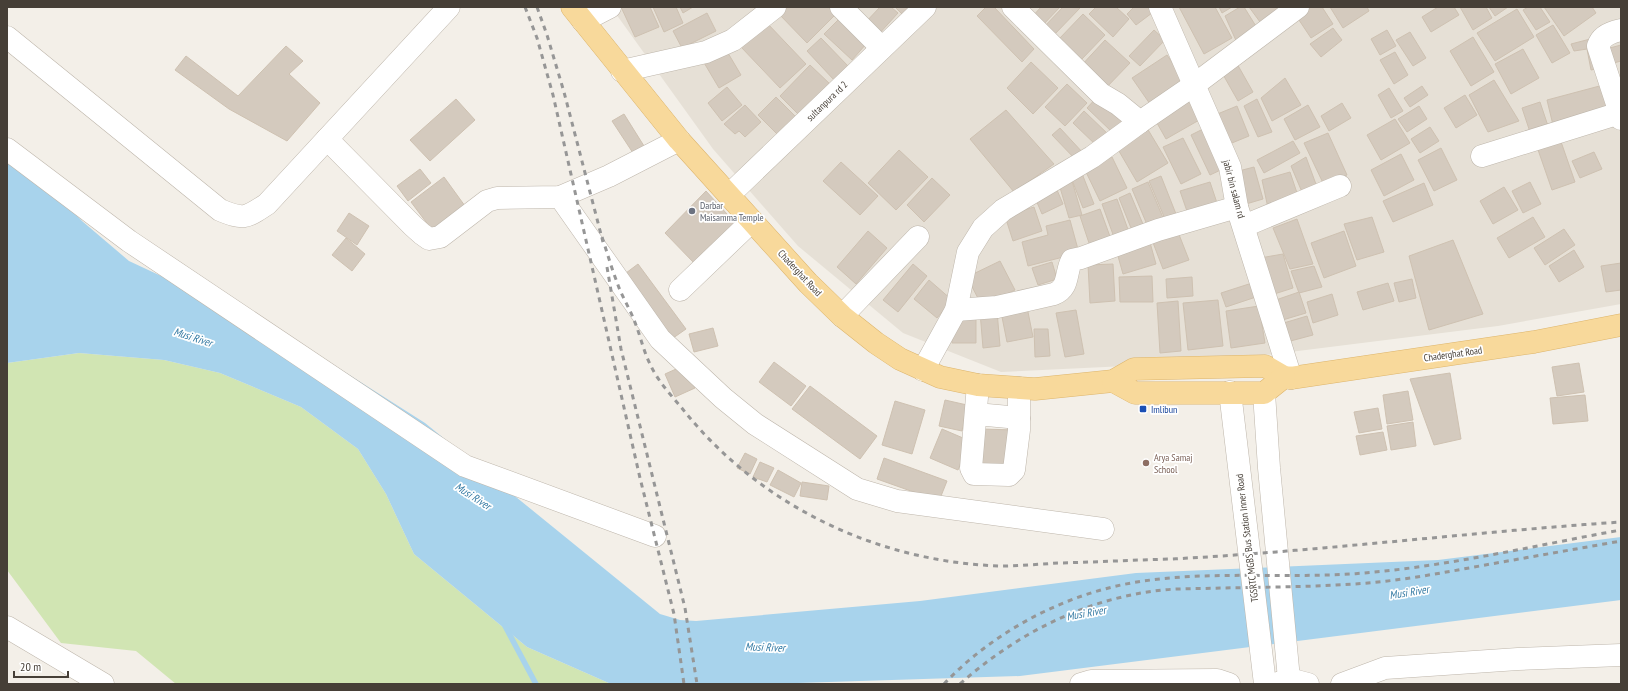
<svg xmlns="http://www.w3.org/2000/svg" width="1628" height="691" font-family="'PT Sans Narrow',sans-serif">
<rect width="100%" height="100%" fill="#f3efe8"/>
<path fill="#e6e0d6" d="M611,7H1621V304L1498,326L1210,362L1001,372L903,333L798,246L713,149Z"/>
<path fill="#d1e5b3" d="M79,353L164,360L220,373L301,407L358,449L386,494L414,554L527,647L611,684H176L136,651L61,643L7,570V363Z"/>
<path fill="#a8d3ec" d="M7,141L82,221L129,261L234,310L329,362L425,423L660,614L680,620L696,621L920,601L1136,573L1438,560L1621,537V600L1020,676L766,684H611L527,647L414,554L386,494L358,449L301,407L220,373L164,360L79,353L7,363Z"/>
<g fill="none" stroke-linecap="round" stroke-linejoin="round">
<path stroke="#a8d3ec" stroke-width="5.5" d="M505,626L536,684"/>
</g>
<g fill="#d4cabe" stroke="#cec1b1">
<path d="M621,7H650L659,27L635,37Z"/>
<path d="M653,7H676L683,23L664,32Z"/>
<path d="M680,7H693L683,13Z"/>
<path d="M786,7H829L836,14L807,43L779,14Z"/>
<path d="M880,7H891L898,13L877,36L864,24Z"/>
<path d="M895,7H911L903,15Z"/>
<path d="M986,7H994L1034,49L1022,62L977,16Z"/>
<path d="M1041,7H1060L1042,26L1032,17Z"/>
<path d="M1063,7L1080,8L1053,36L1044,27Z"/>
<path d="M1096,7H1116L1129,19L1113,37L1089,14Z"/>
<path d="M1134,7H1154L1156,10L1136,25L1127,14Z"/>
<path d="M1179,7H1215L1232,38L1204,54Z"/>
<path d="M1219,7H1232L1222,13Z"/>
<path d="M1240,7H1244L1259,31L1238,45L1225,16Z"/>
<path d="M1249,7H1282L1263,26Z"/>
<path d="M1305,7H1322L1333,24L1311,38L1295,14Z"/>
<path d="M1330,7H1367L1369,11L1343,28Z"/>
<path d="M1438,7H1454L1459,15L1431,32L1422,17Z"/>
<path d="M1460,7H1486L1492,18L1473,30Z"/>
<path d="M1489,7H1508L1495,16Z"/>
<path d="M1528,7H1540L1550,22L1536,30L1523,10Z"/>
<path d="M1544,7H1592L1596,13L1564,36Z"/>
<path d="M1517,9L1534,37L1495,61L1477,33Z"/>
<path d="M707,13L716,31L682,48L673,31Z"/>
<path d="M1083,14L1105,35L1081,60L1059,39Z"/>
<path d="M840,18L867,43L852,60L824,34Z"/>
<path d="M767,23L806,64L780,88L741,47Z"/>
<path d="M1553,25L1570,53L1552,63L1536,35Z"/>
<path d="M1333,28L1342,40L1321,57L1310,44Z"/>
<path d="M1154,30L1165,40L1140,66L1129,56Z"/>
<path d="M1387,30L1396,46L1380,55L1371,39Z"/>
<path d="M1410,32L1426,58L1413,66L1396,40Z"/>
<path d="M1473,37L1494,72L1471,86L1450,51Z"/>
<path d="M821,38L848,66L834,80L807,51Z"/>
<path d="M1594,38L1601,68L1591,70L1587,49L1574,51L1571,44Z"/>
<path d="M1105,40L1130,63L1104,90L1080,67Z"/>
<path d="M1621,45V61L1610,64L1606,49Z"/>
<path d="M286,46L303,61L289,74L320,103L287,141L229,109L175,70L186,56L238,96Z"/>
<path d="M725,48L741,75L719,88L703,61Z"/>
<path d="M1523,49L1539,78L1511,94L1495,64Z"/>
<path d="M1395,52L1408,75L1394,84L1380,60Z"/>
<path d="M1167,55L1184,80L1150,104L1132,78Z"/>
<path d="M1031,62L1058,88L1033,114L1007,88Z"/>
<path d="M1236,62L1253,92L1238,101L1221,71Z"/>
<path d="M810,65L830,84L799,115L780,96Z"/>
<path d="M1285,78L1301,105L1272,121L1261,98Z"/>
<path d="M1494,80L1519,121L1488,132L1469,95Z"/>
<path d="M1067,84L1087,103L1065,126L1045,107Z"/>
<path d="M1607,84L1614,109L1553,125L1547,100Z"/>
<path d="M1422,86L1428,95L1410,107L1404,98Z"/>
<path d="M727,87L742,105L722,121L708,103Z"/>
<path d="M1389,88L1403,111L1391,118L1378,95Z"/>
<path d="M1465,95L1477,115L1456,128L1444,108Z"/>
<path d="M1098,96L1124,120L1112,132L1087,108Z"/>
<path d="M1188,96L1201,119L1166,139L1153,116Z"/>
<path d="M776,97L798,119L780,137L758,115Z"/>
<path d="M456,99L475,120L430,161L410,140Z"/>
<path d="M1257,99L1272,132L1258,137L1244,106Z"/>
<path d="M1540,102L1548,126L1530,132L1522,108Z"/>
<path d="M1342,103L1351,118L1329,131L1321,116Z"/>
<path d="M745,105L761,122L745,137L739,131L735,134L724,124Z"/>
<path d="M1308,105L1320,127L1295,140L1284,119Z"/>
<path d="M1237,106L1249,136L1227,145L1215,115Z"/>
<path d="M1419,106L1427,119L1407,132L1398,119Z"/>
<path d="M1006,110L1054,164L1014,192L970,139Z"/>
<path d="M1084,111L1109,135L1098,147L1073,123Z"/>
<path d="M624,114L644,146L633,153L612,121Z"/>
<path d="M1395,119L1410,143L1381,160L1367,135Z"/>
<path d="M1207,127L1227,167L1210,175L1191,135Z"/>
<path d="M1430,127L1439,141L1420,153L1411,139Z"/>
<path d="M1060,128L1084,154L1077,161L1052,135Z"/>
<path d="M1147,128L1168,163L1137,182L1116,146Z"/>
<path d="M1328,133L1347,175L1324,185L1304,143Z"/>
<path d="M1559,136L1575,182L1552,190L1536,144Z"/>
<path d="M1183,138L1201,174L1181,184L1163,147Z"/>
<path d="M1293,141L1300,153L1264,173L1257,160Z"/>
<path d="M1441,148L1457,180L1434,191L1418,160Z"/>
<path d="M899,150L928,177L896,210L868,183Z"/>
<path d="M1594,152L1602,169L1580,178L1572,161Z"/>
<path d="M1401,154L1414,180L1384,196L1371,170Z"/>
<path d="M1112,157L1127,188L1100,201L1085,170Z"/>
<path d="M1306,157L1317,187L1302,192L1291,166Z"/>
<path d="M841,162L878,196L860,215L823,181Z"/>
<path d="M1254,167L1263,199L1246,204L1235,172Z"/>
<path d="M420,169L431,183L408,201L397,186Z"/>
<path d="M1081,171L1094,204L1083,208L1070,175Z"/>
<path d="M1290,172L1299,199L1268,208L1262,180Z"/>
<path d="M1161,176L1176,214L1165,219L1149,181Z"/>
<path d="M444,177L465,206L432,230L411,202Z"/>
<path d="M932,178L950,195L924,222L907,205Z"/>
<path d="M1072,181L1082,215L1069,218L1059,184Z"/>
<path d="M1148,182L1164,220L1148,227L1132,189Z"/>
<path d="M1210,182L1219,209L1189,217L1180,191Z"/>
<path d="M1530,182L1541,204L1523,213L1512,191Z"/>
<path d="M1424,183L1433,205L1393,222L1383,201Z"/>
<path d="M1504,187L1518,210L1493,224L1480,201Z"/>
<path d="M1057,190L1063,204L1042,214L1036,200Z"/>
<path d="M706,191L738,226L695,264L665,233Z"/>
<path d="M1130,193L1145,229L1133,233L1119,198Z"/>
<path d="M1117,199L1130,235L1115,240L1102,204Z"/>
<path d="M1034,207L1042,231L1013,241L1005,216Z"/>
<path d="M1100,209L1112,242L1091,249L1080,216Z"/>
<path d="M349,213L369,226L357,245L337,231Z"/>
<path d="M1372,217L1384,252L1357,260L1344,224Z"/>
<path d="M1533,217L1545,237L1509,258L1497,238Z"/>
<path d="M1297,219L1313,264L1290,269L1273,228Z"/>
<path d="M1070,220L1079,253L1028,266L1022,242L1048,235L1046,226Z"/>
<path d="M1564,229L1575,245L1545,265L1534,248Z"/>
<path d="M868,231L887,248L856,284L837,267Z"/>
<path d="M1344,231L1356,266L1324,278L1311,243Z"/>
<path d="M1178,232L1189,260L1163,269L1152,240Z"/>
<path d="M346,238L365,254L352,271L332,255Z"/>
<path d="M1149,239L1156,264L1123,274L1116,249Z"/>
<path d="M1453,240L1483,314L1429,330L1409,256Z"/>
<path d="M1574,250L1584,267L1559,282L1549,266Z"/>
<path d="M1283,254L1293,288L1268,296L1260,258Z"/>
<path d="M1000,261L1015,290L982,306L967,277Z"/>
<path d="M1052,262L1057,279L1038,285L1032,268Z"/>
<path d="M1621,263V290L1606,292L1601,266Z"/>
<path d="M638,264L686,329L666,343L618,279Z"/>
<path d="M913,264L927,276L898,312L883,300Z"/>
<path d="M1113,264L1115,301L1090,303L1088,265Z"/>
<path d="M1314,266L1322,287L1299,293L1291,271Z"/>
<path d="M1152,276L1153,302H1120L1119,277Z"/>
<path d="M1192,277L1193,296L1167,298L1166,279Z"/>
<path d="M1412,279L1416,298L1399,302L1394,283Z"/>
<path d="M929,280L952,300L937,318L914,299Z"/>
<path d="M1252,283L1256,297L1226,307L1221,293Z"/>
<path d="M1388,283L1394,301L1363,310L1357,292Z"/>
<path d="M1299,292L1306,313L1276,322L1270,302Z"/>
<path d="M1332,294L1338,315L1313,323L1307,302Z"/>
<path d="M1218,300L1223,346L1188,350L1183,303Z"/>
<path d="M1178,301L1181,351L1160,353L1157,303Z"/>
<path d="M1259,306L1265,343L1231,348L1226,311Z"/>
<path d="M1027,307L1033,337L1007,342L1001,312Z"/>
<path d="M1076,310L1084,354L1065,357L1056,313Z"/>
<path d="M997,311L1000,346L983,348L980,312Z"/>
<path d="M1307,316L1313,335L1283,343L1277,325Z"/>
<path d="M976,318V343H952V319Z"/>
<path d="M713,328L718,346L694,352L689,334Z"/>
<path d="M1034,329H1048L1050,356L1035,357Z"/>
<path d="M774,362L806,386L791,406L759,382Z"/>
<path d="M1579,363L1584,392L1557,396L1552,367Z"/>
<path d="M685,365L695,388L675,397L665,374Z"/>
<path d="M1450,373L1461,439L1434,445L1410,379Z"/>
<path d="M810,386L877,436L860,459L792,409Z"/>
<path d="M1408,391L1413,420L1387,424L1383,395Z"/>
<path d="M1585,395L1588,421L1553,424L1550,398Z"/>
<path d="M945,400L967,405L962,431L939,426Z"/>
<path d="M895,401L925,410L912,454L882,445Z"/>
<path d="M1378,408L1382,429L1359,433L1354,412Z"/>
<path d="M1413,422L1416,446L1391,450L1387,426Z"/>
<path d="M942,429L970,441L958,470L930,458Z"/>
<path d="M981,429L1015,430L1011,470L981,468Z"/>
<path d="M1383,432L1387,450L1360,455L1356,436Z"/>
<path d="M745,453L757,459L750,474L737,468Z"/>
<path d="M884,458L947,481L939,501L877,479Z"/>
<path d="M760,462L774,468L767,482L753,477Z"/>
<path d="M778,470L801,483L794,497L770,485Z"/>
<path d="M802,482L829,486L827,500L800,496Z"/>
</g>
<g fill="none" stroke-linecap="round" stroke-linejoin="round">
<defs>
<g id="minor">
<path d="M841,7L882,48"/>
<path d="M1013,7L1101,94L1118,104L1140,122"/>
<path d="M1160,7L1230,167L1237,207L1291,378"/>
<path d="M583,21L610,7"/>
<path d="M1621,30C1611,32 1601,36 1598,46L1620,113H1621"/>
<path d="M7,37L220,210C244,220 246,218 267,204L449,7"/>
<path d="M622,71L706,52L733,40L775,7"/>
<path d="M327,139L413,226L422,234L429,239L440,237L487,201L497,198L560,197L609,176L679,140"/>
<path d="M7,149L129,241L465,466L655,536"/>
<path d="M1482,156L1620,113L1621,119"/>
<path d="M729,195L925,7"/>
<path d="M560,197L660,339L723,398L755,424L857,489L897,501L1103,529"/>
<path d="M1244,226L1340,186"/>
<path d="M680,290L752,221"/>
<path d="M956,310L997,307L1054,294C1070,288 1065,272 1072,260L1081,258L1158,230L1237,207"/>
<path d="M842,316L918,237"/>
<path d="M923,370L956,310L968,252L983,228L1003,210L1092,157L1140,122L1194,85L1298,7"/>
<path d="M978,385L971,468L974,474L1009,475L1014,470L1019,430V388"/>
<path d="M1230,392L1265,684"/>
<path d="M1264,393L1269,468L1289,679"/>
<path d="M976,414L1019,418"/>
<path d="M7,627L103,684"/>
<path d="M1081,684L1091,681L1217,680L1229,684"/>
<path d="M1275,684L1289,679L1308,684"/>
<path d="M1342,684L1385,668L1518,659L1621,655"/>
</g>
<g id="major">
<path d="M572,7L679,140L808,283L842,316L876,343L900,359L940,377L978,385L1035,389L1113,381L1134,369L1265,366L1284,377L1291,378L1534,342L1621,325"/>
<path d="M1113,381L1135,393H1264L1284,377"/>
</g>
</defs>
<use href="#minor" stroke="#beb6ab" stroke-width="23"/>
<use href="#major" stroke="#ddb56c" stroke-width="23"/>
<use href="#minor" stroke="#fff" stroke-width="22"/>
<use href="#major" stroke="#f8d99b" stroke-width="22"/>
<g stroke="#969696" stroke-width="3" stroke-dasharray="5 5" stroke-linecap="butt">
<path d="M525,7L537,38L553,95L640,478L674,614L684,684"/>
<path d="M537,7L547,35L564,92L603,242"/>
<path d="M602,237C607,252 611,267 617,282C621,295 629,307 634,320C640,334 643,350 650,364C658,382 673,397 685,412C762,507 879,562 1000,566C1020,566 1040,564 1059,563C1097,562 1134,560 1172,559C1322,551 1471,532 1621,522"/>
<path d="M607,267L621,349L685,608L697,684"/>
<path d="M944,684C997,628 1074,589 1151,580C1221,571 1293,579 1364,573C1450,566 1537,545 1621,530"/>
<path d="M960,684C1015,635 1081,601 1154,591C1175,588 1198,589 1220,588C1269,587 1319,587 1368,583C1413,579 1457,570 1502,562C1542,555 1581,548 1621,541"/>
</g>
</g>
<circle fill="#6b7280" stroke="#fff" stroke-width="1.5" cx="692" cy="211" r="4"/>
<rect fill="#1a4fb4" stroke="#fff" stroke-width="1.5" x="1139" y="405" width="8" height="8" rx="2"/>
<circle fill="#8d6e63" stroke="#fff" stroke-width="1.5" cx="1146" cy="463" r="4"/>
<g text-anchor="middle" dominant-baseline="central" stroke-width="3.5" stroke-linejoin="round" paint-order="stroke">
<g font-size="10" fill="#463f37" stroke="#fff">
<text transform="translate(827 101) rotate(-44)">sultanpura rd 2</text>
<text transform="translate(1234 189) rotate(75)">jabir bin salam rd</text>
<text transform="translate(800 273) rotate(47)">Chaderghat Road</text>
<text transform="translate(1453 354) rotate(-8)">Chaderghat Road</text>
<text transform="translate(1247 538) rotate(-97)">TGSRTC MGBS Bus Station Inner Road</text>
</g>
<g font-size="10" fill="#5b616d" stroke="#fff" text-anchor="start">
<text x="700" y="205">Darbar<tspan x="700" dy="12">Maisamma Temple</tspan></text>
</g>
<g font-size="10" fill="#164399" stroke="#fff" text-anchor="start">
<text x="1151" y="409">Imlibun</text>
</g>
<g font-size="10" fill="#785e54" stroke="#fff" text-anchor="start">
<text x="1154" y="457">Arya Samaj<tspan x="1154" dy="12">School</tspan></text>
</g>
<g font-size="11" font-style="italic" fill="#347aa3" stroke="#fff">
<text transform="translate(193 337) rotate(18)">Musi River</text>
<text transform="translate(473 496) rotate(33)">Musi River</text>
<text transform="translate(1409 592) rotate(-9)">Musi River</text>
<text transform="translate(1086 613) rotate(-10)">Musi River</text>
<text transform="translate(765 647) rotate(2)">Musi River</text>
</g>
</g>
<rect width="1628" height="691" fill="none" stroke="#463f37" stroke-width="16"/>
<path d="M14 671v6h54v-6" fill="none" stroke="#463f37" stroke-width="2"/>
<text x="20" y="671" font-size="12" fill="#463f37" stroke="#ffffff" stroke-width="3" paint-order="stroke">20 m</text>
</svg>
